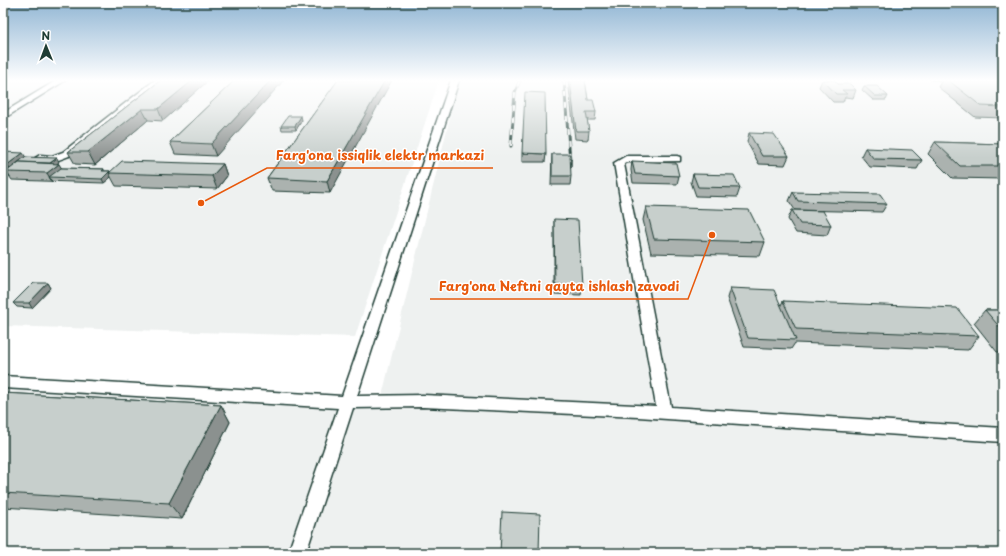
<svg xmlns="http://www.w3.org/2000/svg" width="1006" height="556" font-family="'Playpen Sans',sans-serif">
<rect width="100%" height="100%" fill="#fff"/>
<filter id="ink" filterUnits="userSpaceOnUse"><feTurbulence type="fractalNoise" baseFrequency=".025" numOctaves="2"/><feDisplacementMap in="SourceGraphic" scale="8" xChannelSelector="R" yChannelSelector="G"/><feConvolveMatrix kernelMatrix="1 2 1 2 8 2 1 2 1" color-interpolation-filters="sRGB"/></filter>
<g filter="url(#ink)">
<g fill="#eef1f0">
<path d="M3,80H439L355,337L3,326Z"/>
<path d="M459,80H1003V553H3V390L379,408Z"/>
</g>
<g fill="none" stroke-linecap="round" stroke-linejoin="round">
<defs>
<g id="service">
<path d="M57,80H66L3,119V113Z"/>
<path d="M155,80H164L69,156C59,160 45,166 35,158L40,155L52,156L63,152Z"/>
<path d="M451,80H459L357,396L423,395L656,406L614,163L626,156H677L680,157V161L628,162L624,164L671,407L1003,428V442L638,417L423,407L353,408L306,553H288L338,408L3,388V376L342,396Z"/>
</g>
</defs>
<use href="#service" stroke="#1f3d34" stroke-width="3"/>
<use href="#service" fill="#fff" fill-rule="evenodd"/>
<defs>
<g id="rail-far1">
<path d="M564,80L570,161"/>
<path d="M511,146L515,92L520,80"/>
</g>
<path id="rail" d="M570,160V166"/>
</defs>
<use href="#rail-far1" stroke="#1f3d34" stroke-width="3"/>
<use href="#rail" stroke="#1f3d34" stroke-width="4"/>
<use href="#rail-far1" stroke="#fff" stroke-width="2" stroke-dasharray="6" stroke-linecap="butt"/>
<use href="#rail" stroke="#fff" stroke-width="2.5" stroke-dasharray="8" stroke-linecap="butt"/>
</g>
<g fill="#abb2af" stroke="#1f3d34">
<path d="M161,80L163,121L148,120L95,165L75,164L68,152Z"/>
<path d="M235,80L216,156L175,154L170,142Z"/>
<path d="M338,80L330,193L272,191L267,178Z"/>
<path d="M568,80H585L588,100L596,112L595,120H587L589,131L588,140L575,139Z"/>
<path d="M822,80H834L838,84L856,90L853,98L845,97L843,102H833L819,87Z"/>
<path d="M931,80H998L1003,84V118L975,117L938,87L942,80Z"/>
<path d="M864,86L888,96L886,100H873L862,90Z"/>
<path d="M302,120L296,130H282L281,126Z"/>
<path d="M749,133L789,156L785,165L759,164L747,142Z"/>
<path d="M935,142L1003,144V179L952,178L928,154Z"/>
<path d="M865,148L922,160L917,169L870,167L861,156Z"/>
<path d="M3,152L25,157L59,162L58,163L61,168L104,169V171H110V172L223,164L227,176L217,189L116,186L111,177L104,183L12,180L7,173H3Z"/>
<path d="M522,153L546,154L545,162H522Z"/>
<path d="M552,154L571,176L570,185H551Z"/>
<path d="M632,161L679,176L677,184L633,183L631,170Z"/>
<path d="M693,174L740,188L737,197L696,196L691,182Z"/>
<path d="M793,192L887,204L882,212L795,210L789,201Z"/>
<path d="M646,207L765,242L760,256L651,253L643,220Z"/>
<path d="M792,210L831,225L827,235L796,233L788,219Z"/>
<path d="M554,219L582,285L581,295L554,294Z"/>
<path d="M48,283L51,288L32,308L17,307L13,303Z"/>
<path d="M730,288L781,305L783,301L979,336L968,350L795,343L791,349L744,347L727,298Z"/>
<path d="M985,310H1003V352H997L974,323Z"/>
<path d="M3,393L221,405L230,422L182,519L3,507Z"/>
</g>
<g fill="#8b918f" stroke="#1f3d34">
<path d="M193,80H209L163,121L158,109Z"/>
<path d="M271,80H284L216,156L211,144Z"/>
<path d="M385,80H392L330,193L327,181Z"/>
<path d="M142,109L148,120L95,165L88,152Z"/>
<path d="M301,116L302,120L296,130L295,126Z"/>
<path d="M23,153L28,161L13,166L16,171L12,172L7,165Z"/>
<path d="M57,158L59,162L50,170L48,165Z"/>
<path d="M59,164L64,172L49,177L52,182L47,173Z"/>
<path d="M223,164L227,176L217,189L212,176Z"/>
<path d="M110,171L111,173H109L111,177L104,183L102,179Z"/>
<path d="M48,283L51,288L32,308L29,303Z"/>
<path d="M221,405L230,422L182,519L169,503Z"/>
</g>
<g fill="#c7cfcc" stroke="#1f3d34">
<path d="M161,80H193L158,109H142L88,152H68Z"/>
<path d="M235,80H271L211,144L170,142Z"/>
<path d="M338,80H385L327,181L267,178Z"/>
<path d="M570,80H585L588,100H593L596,112H586L589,131H576Z"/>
<path d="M823,80H834L838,84H850L856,90H842L847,94H836Z"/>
<path d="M948,80H998L1003,84V107L981,106Z"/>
<path d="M864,86H877L888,96H875Z"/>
<path d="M525,92L545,93L546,154L522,153Z"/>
<path d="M288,116H301L295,126H281Z"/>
<path d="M749,133L774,134L789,156H762Z"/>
<path d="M935,142L1003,144V166H960Z"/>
<path d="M865,148L912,150L922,160L874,159Z"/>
<path d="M3,152L23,153L7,165L3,164Z"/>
<path d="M552,154H570L571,176H552Z"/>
<path d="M25,157L57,158L50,163L19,162L14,166H13Z"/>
<path d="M122,161L223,164L212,176L109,173Z"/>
<path d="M632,161L676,163L679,176L635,174Z"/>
<path d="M19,162L59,164L47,173L6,172Z"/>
<path d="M61,168L104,169L102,171H110L102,179L49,177Z"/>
<path d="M693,174L734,175L740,188L698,187Z"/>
<path d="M793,192L880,194L887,204L798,201Z"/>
<path d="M646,207L749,210L765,242L654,239Z"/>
<path d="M792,210L823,211L831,225L800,224Z"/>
<path d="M554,219L578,220L582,285L555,284Z"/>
<path d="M33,283H48L29,303H13Z"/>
<path d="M730,288L774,290L796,340L748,338Z"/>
<path d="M783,301L957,308L979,336L796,329Z"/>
<path d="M985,310H1003V331Z"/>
<path d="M3,393L221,405L169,503L3,493Z"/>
<path d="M502,512L540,514L539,553H500Z"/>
</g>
</g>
<linearGradient id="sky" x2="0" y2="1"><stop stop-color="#91b6d4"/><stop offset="0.51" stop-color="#fff"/><stop offset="1" stop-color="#fff" stop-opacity="0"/></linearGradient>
<rect width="1006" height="158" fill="url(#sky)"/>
<path fill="none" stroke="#e8590c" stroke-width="1.5" d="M201 203L267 168H493M712 235L688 299H430"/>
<g fill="#e8590c" stroke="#fff" stroke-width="1.5">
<circle cx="201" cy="203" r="4"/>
<circle cx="712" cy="235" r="4"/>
</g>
<g font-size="13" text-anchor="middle" font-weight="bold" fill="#e8590c" stroke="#fff" stroke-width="3" stroke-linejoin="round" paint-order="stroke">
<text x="380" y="160">Farg'ona issiqlik elektr markazi</text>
<text x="559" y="291">Farg'ona Neftni qayta ishlash zavodi</text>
</g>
<rect width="1006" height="556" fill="none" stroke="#fff" stroke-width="16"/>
<rect x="8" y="8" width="990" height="540" fill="none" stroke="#1f3d34" stroke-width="1.5" filter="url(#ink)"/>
<g transform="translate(46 46) rotate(359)" stroke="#ffffff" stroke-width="3" paint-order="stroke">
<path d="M0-3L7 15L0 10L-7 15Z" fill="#1f3d34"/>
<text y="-6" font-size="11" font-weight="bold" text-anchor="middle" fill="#1f3d34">N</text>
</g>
</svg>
